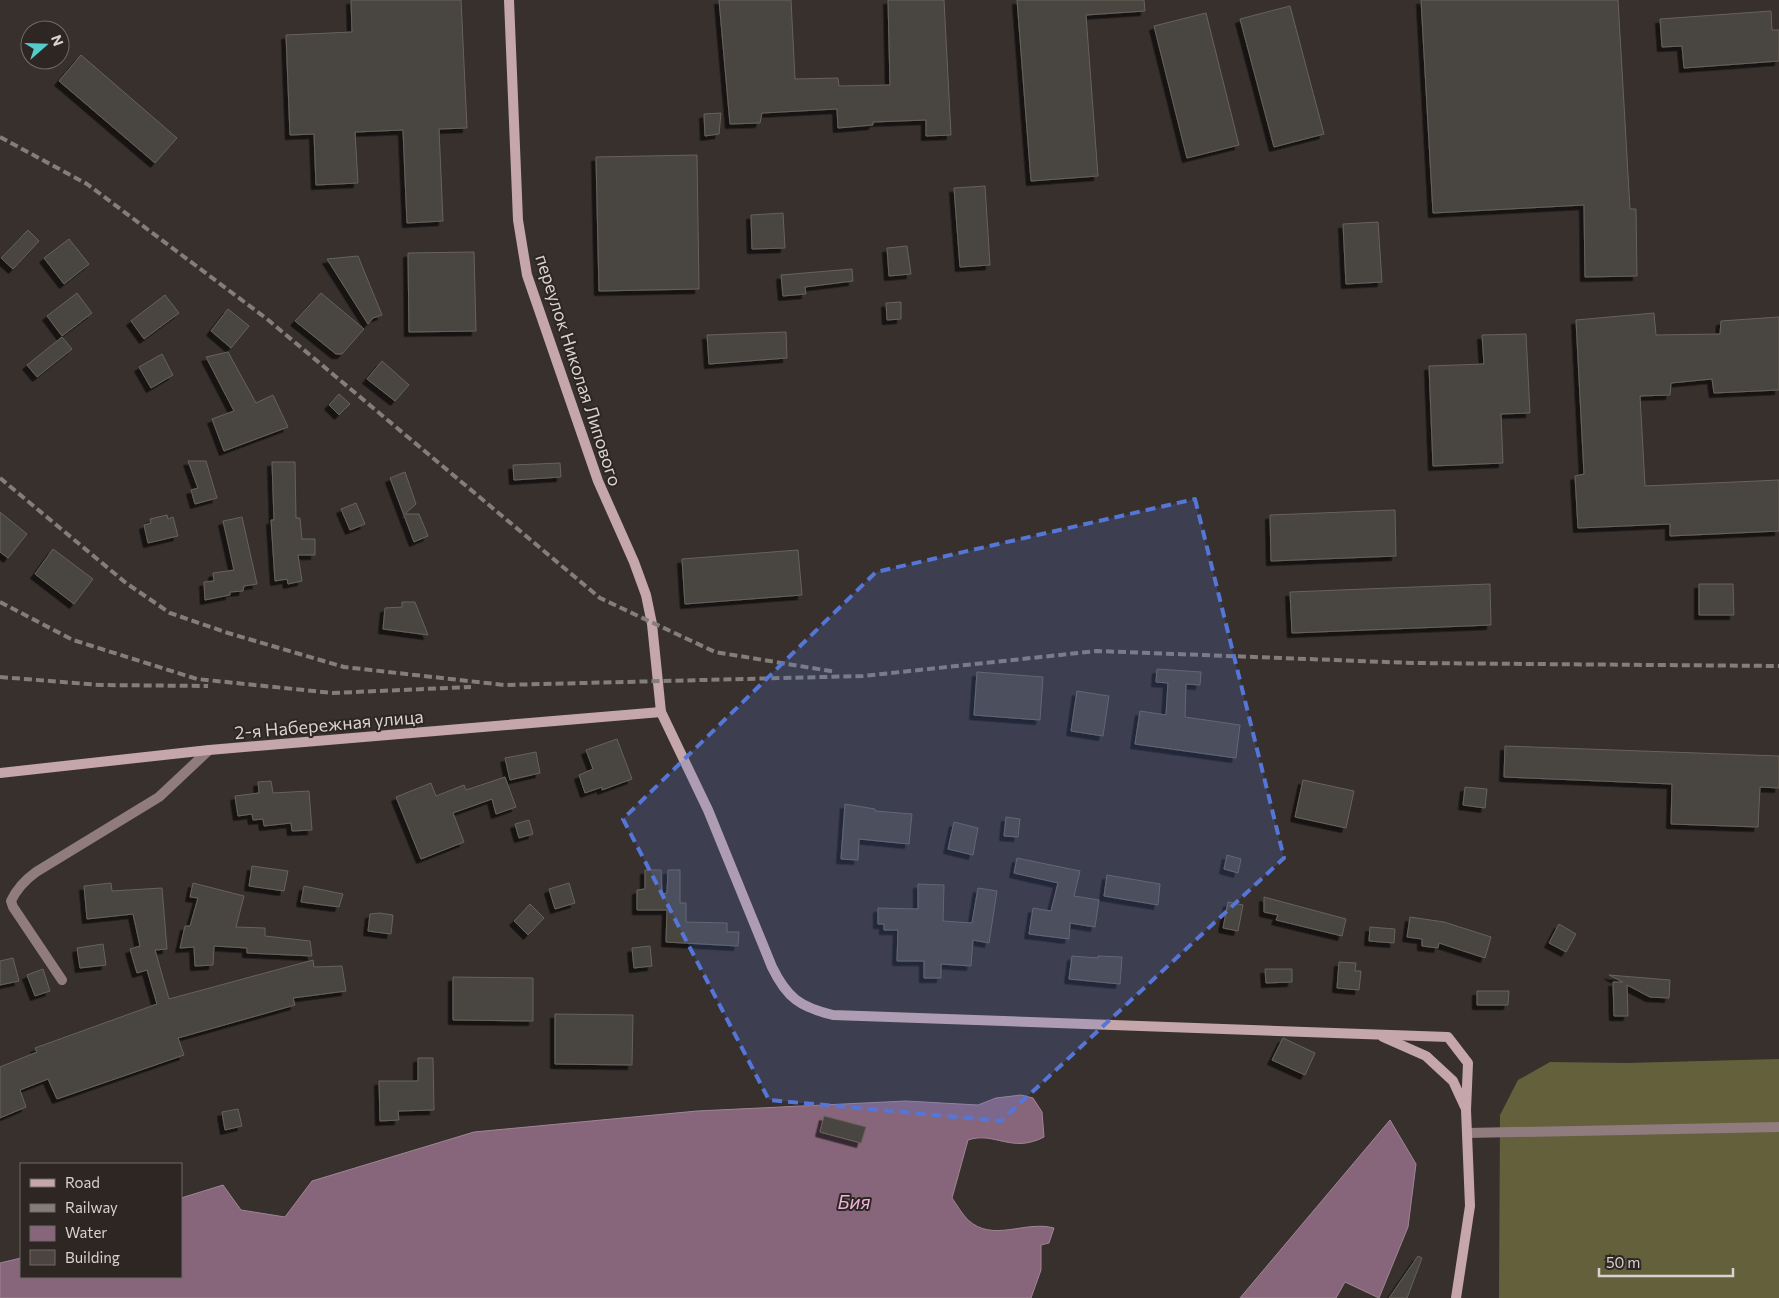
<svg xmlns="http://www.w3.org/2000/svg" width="1779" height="1298" font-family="Commissioner,sans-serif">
<defs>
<filter id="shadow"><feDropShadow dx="-4.5" dy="4.5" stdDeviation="0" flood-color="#0009"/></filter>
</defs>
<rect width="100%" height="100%" fill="#37302d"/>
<path fill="#64603c" d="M1779,1059V1298H1499L1500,1115L1518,1080L1550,1062L1626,1063Z"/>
<g fill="#87657b" stroke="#9f8695">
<path d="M1021,1095L1033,1098L1042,1112L1044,1137C1011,1154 995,1131 968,1140L952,1198C957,1205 962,1214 968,1220C993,1243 1025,1220 1054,1228L1049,1243L1041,1245V1270L1031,1298H0V1263L21,1258V1277H181V1198L223,1185L241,1210L285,1217L312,1181L474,1132L697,1111L906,1101L978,1105L996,1098Z"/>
<path d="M1390,1120L1416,1164L1408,1227L1379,1298L1345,1282L1336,1298H1240Z"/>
</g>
<g fill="#4a453f" stroke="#67625b" filter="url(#shadow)">
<path d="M351,0H461L467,128L439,129L443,221L407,223L403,130L355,132L358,183L316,185L314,134L290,135L286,35L352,32Z"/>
<path d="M719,0H791L795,79L838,78L839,86L890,85L888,0H944L951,135L926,136V120L873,122V125L838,128L837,109L762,113L760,123L730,124Z"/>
<path d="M1017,0H1144L1145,11L1086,15L1098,176L1031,181Z"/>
<path d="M1421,0H1618L1630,209H1636L1637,276L1585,277L1584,205L1433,213Z"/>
<path d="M1290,6L1324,134L1274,147L1240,19Z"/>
<path d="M1771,11L1772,30H1779V61L1684,68L1682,46L1662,47L1660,19Z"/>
<path d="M1206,13L1239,145L1187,158L1154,26Z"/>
<path d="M81,55L177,138L155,163L59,81Z"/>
<path d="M721,113L719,134L705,136L704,114Z"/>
<path d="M697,155L699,289L599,291L596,157Z"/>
<path d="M985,186L990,265L960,267L954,188Z"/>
<path d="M783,213L785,248L752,249L751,215Z"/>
<path d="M1378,222L1382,282L1346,284L1343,224Z"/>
<path d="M28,230L39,241L13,269L1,258Z"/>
<path d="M69,239L89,264L64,284L44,258Z"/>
<path d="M907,246L911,274L889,276L887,248Z"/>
<path d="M474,252L476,331L409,332L408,253Z"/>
<path d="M358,256L382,315L373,318L368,324L327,259Z"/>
<path d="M852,269L853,281L805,287L806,294L783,296L781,275Z"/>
<path d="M77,293L92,313L62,336L47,316Z"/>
<path d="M321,293L364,329L342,354H336L295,321Z"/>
<path d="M165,295L179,313L144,339L131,321Z"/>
<path d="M901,302V319L887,320L886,303Z"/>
<path d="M228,309L249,326L231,348L211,331Z"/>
<path d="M1654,313L1656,335L1720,334L1721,321L1779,317V390L1714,393L1712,379L1671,383L1670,395L1640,396L1645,486L1779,480V531L1670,536V524L1578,528L1575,476L1584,474L1576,320Z"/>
<path d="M786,332L787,358L709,364L707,335Z"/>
<path d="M1526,334L1530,413L1501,414L1503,463L1433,466L1429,366L1484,364L1482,335Z"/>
<path d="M62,337L72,349L37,377L27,365Z"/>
<path d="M228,352L256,403L273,395L288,427L224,451L212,419L234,411L206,357Z"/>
<path d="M162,354L173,375L151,388L139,367Z"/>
<path d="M382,361L409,385L395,401L367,379Z"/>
<path d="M339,394L350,404L339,415L329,405Z"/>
<path d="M188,461H206L217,498L195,504L191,490L198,488Z"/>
<path d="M272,462H295L296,518H300L302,539H315V555H298L302,581L288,584L287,579L275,581L271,520H274Z"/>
<path d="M560,463L561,477L514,480L513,465Z"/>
<path d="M405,472L416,504L405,514H419L428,536L414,542L390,478Z"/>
<path d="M356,503L365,524L350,530L341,509Z"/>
<path d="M1395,510L1396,556L1271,561L1270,515Z"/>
<path d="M0,512L27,534L8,558L0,552Z"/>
<path d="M167,515L168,519L173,517L178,536L148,543L144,525L151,523L150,519Z"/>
<path d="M242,517L257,584L244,586L243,591L230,592V595L205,600L204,582L214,581L213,573L234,570L223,521Z"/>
<path d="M53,549L93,579L74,604L35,574Z"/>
<path d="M798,550L802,595L685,604L682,559Z"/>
<path d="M1490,584L1491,625L1292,633L1290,592Z"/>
<path d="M1699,584H1733L1734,615H1699Z"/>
<path d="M402,602H415L428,635L383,629L385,608L402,607Z"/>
<path d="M1157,669L1201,672L1200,685L1186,684L1185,717L1240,725L1236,758L1135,744L1140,711L1166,715L1168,683L1156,682Z"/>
<path d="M977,672L1043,677L1040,720L974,715Z"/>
<path d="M1077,691L1109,696L1103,736L1071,731Z"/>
<path d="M617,739L632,779L602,790V787L585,793L579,775L593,769L586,750Z"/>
<path d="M1505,746L1779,756V788L1760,787L1758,827L1671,824L1672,784L1504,777Z"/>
<path d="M536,752L540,773L510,780L505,758Z"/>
<path d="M505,777L516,807L496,814L492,799L453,813L464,842L421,859L396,797L431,783L436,796L464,785L466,790Z"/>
<path d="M1303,780L1354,791L1346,828L1295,817Z"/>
<path d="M271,781L273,793L309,791L312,830L292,831L291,823L264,826L263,819L253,820L252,814L238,816L235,796L259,793L258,782Z"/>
<path d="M1465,787L1487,789L1485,808L1463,805Z"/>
<path d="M845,804L875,809V811L912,814L909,844L859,839L858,860L841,859Z"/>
<path d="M1006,817L1020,819L1018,837L1004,836Z"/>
<path d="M529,820L533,834L519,838L515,824Z"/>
<path d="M954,822L978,828L973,855L948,849Z"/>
<path d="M1227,855L1241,859L1238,873L1224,869Z"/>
<path d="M1017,858L1080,871L1074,896L1099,900L1095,927L1070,923L1069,939L1029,934L1033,908L1051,911L1058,883L1014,873Z"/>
<path d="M252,866L288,871L284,891L249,886Z"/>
<path d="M645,870H661L662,894L667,893L668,870H680V903H686V922L727,923V932H739L738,946L666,942L667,910H637V890L645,889Z"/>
<path d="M1107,875L1160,884L1158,905L1104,896Z"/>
<path d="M111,883L112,891L162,888L167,949L155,950L169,999L313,960L314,967L342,966L346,991L293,998L295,1005L178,1038L184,1055L57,1099L48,1079L20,1090L26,1107L0,1118V1067L37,1052L35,1048L157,1004L147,970L137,973L130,949L140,946L133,914L87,919L84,886Z"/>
<path d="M193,883L244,896L236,927L265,928V936L310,941L312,956L247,953V948L214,946L213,965L195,966L194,947L180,948L185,926H190L198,898L190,897Z"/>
<path d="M569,883L575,903L555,909L549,889Z"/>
<path d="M918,884L944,885L943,921L972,923L978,888L997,891L989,943L973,940L971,966L941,964V978H924V961H897L898,930H884V924H878V908L918,909Z"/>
<path d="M304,886L343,894L339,907L301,902Z"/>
<path d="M1264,897L1346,919L1342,936L1276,920L1278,915L1264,912Z"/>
<path d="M1228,902L1243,905L1238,931L1223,928Z"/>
<path d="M530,904L544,918L528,935L514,921Z"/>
<path d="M380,913L393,915L391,934L368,931L370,914Z"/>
<path d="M1410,917L1444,922L1491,937L1485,958L1439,943L1438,948L1422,946V939L1407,937Z"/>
<path d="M1559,924L1576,934L1566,952L1549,943Z"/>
<path d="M1370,927L1395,929L1394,943L1369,941Z"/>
<path d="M103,944L106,965L80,968L77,948Z"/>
<path d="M650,946L652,966L634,968L632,948Z"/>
<path d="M1072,956L1098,958V956L1122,957L1120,984L1069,979Z"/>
<path d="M13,958L19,981L0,985V961Z"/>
<path d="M1339,962L1356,963L1355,971H1361L1359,990L1337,988Z"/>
<path d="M43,969L50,991L35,996L27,975Z"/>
<path d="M1265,969H1292V982L1266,983Z"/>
<path d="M1609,975L1670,980L1669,998L1650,997L1627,985L1628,1016H1614L1613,982H1623Z"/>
<path d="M453,977L533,978V1021L453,1020Z"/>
<path d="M1477,991H1509L1508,1005H1477Z"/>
<path d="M555,1014L633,1015L632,1065L555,1064Z"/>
<path d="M1283,1038L1315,1053L1305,1075L1272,1060Z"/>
<path d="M418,1058H433L434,1110L398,1111L399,1120L380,1121L379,1081H418Z"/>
<path d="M238,1109L242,1126L225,1130L222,1112Z"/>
<path d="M824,1116L866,1127L861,1143L820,1132Z"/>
<path d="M1418,1256L1422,1258L1407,1298H1389Z"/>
</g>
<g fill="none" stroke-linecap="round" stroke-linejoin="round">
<g stroke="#907c7e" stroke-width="10">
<path d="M62,980L13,907L11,901C17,888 25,880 36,872L159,797L209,750"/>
<path d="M1467,1133L1779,1127"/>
</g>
<g stroke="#c5a6aa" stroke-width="10">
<path d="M509,0L518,220L527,275L598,481L634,562L646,595L652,624L661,712L708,810L772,967C787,998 800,1007 833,1015L1448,1037L1468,1063L1466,1110L1470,1206L1456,1298"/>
<path d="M0,773L209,750L661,712"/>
<path d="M1383,1037L1426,1056L1453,1081L1465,1107"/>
</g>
<g stroke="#837d7b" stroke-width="4" stroke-dasharray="8 4" stroke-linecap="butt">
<path d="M0,137L87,184L267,319L600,598L715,652L836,672"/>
<path d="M0,478L126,583L170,613L228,633L344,667L504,685L863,676L1097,651L1412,663L1779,666"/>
<path d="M0,602L73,640L197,679L332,693L471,687"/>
<path d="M0,677L100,685L208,686"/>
</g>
</g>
<path fill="#5576d6" fill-opacity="0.2" stroke="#5576d6" stroke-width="4" stroke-dasharray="10 6" stroke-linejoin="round" d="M1195,499L1284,858L1001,1121L769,1100L623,819L876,572Z"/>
<g text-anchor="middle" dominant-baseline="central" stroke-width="4" stroke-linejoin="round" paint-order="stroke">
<g font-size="18" fill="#d8d2d1" stroke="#2d2623">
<text transform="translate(579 370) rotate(72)">переулок Николая Липового</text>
<text transform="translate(329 724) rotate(-5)">2-я Набережная улица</text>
</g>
<g font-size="19" font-style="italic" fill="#eeb3da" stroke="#2d2623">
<text x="854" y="1201">Бия</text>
</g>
</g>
<rect x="20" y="1163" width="162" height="115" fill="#2d2623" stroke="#716b69"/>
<rect x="30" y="1179" width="25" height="8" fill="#c5a6aa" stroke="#716b69"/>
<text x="65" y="1188" font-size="15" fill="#d8d2d1">Road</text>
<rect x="30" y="1204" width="25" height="8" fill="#837d7b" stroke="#716b69"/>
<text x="65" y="1213" font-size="15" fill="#d8d2d1">Railway</text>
<rect x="30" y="1226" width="25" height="15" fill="#87657b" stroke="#716b69"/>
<text x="65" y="1238" font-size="15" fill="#d8d2d1">Water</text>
<rect x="30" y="1250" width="25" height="15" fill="#4a453f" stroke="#716b69"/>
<text x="65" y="1263" font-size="15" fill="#d8d2d1">Building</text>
<g transform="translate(45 45) rotate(70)"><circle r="24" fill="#2d2623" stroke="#716b69"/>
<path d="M0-4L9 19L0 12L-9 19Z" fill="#53cdcb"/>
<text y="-8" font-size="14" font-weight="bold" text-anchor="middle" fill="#d8d2d1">N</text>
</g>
<path d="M1599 1268v8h134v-8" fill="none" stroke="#d8d2d1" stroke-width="2.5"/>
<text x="1606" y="1268" font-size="15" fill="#d8d2d1" stroke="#2d2623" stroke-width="4" paint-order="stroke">50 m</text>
</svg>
